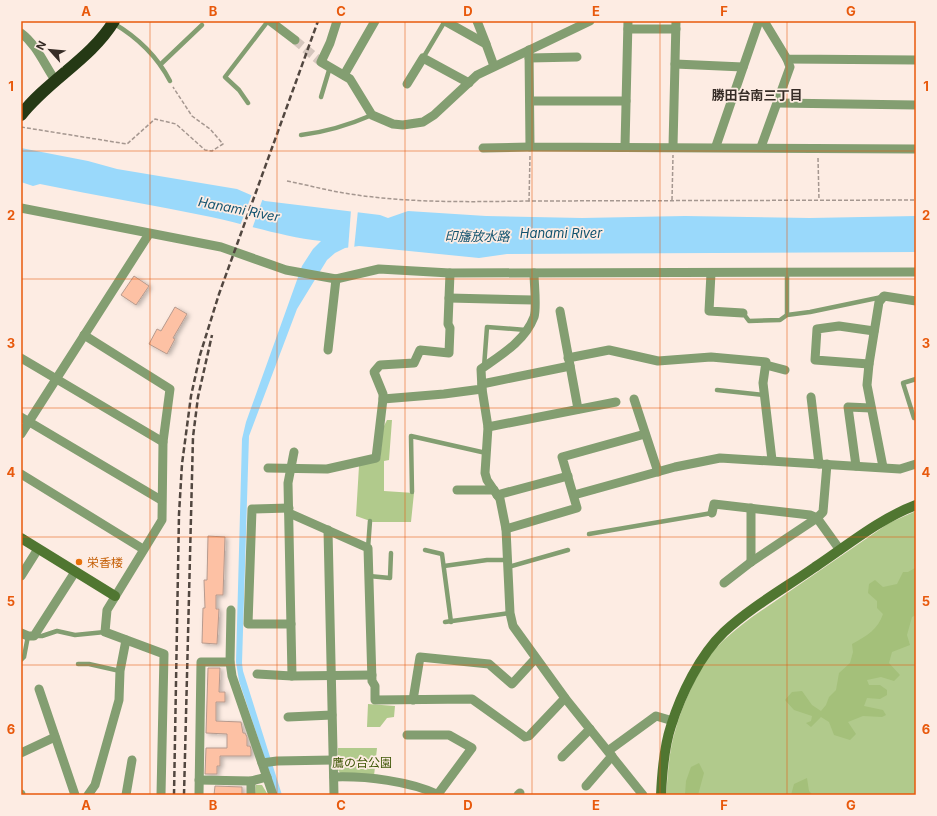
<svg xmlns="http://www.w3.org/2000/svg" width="937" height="816" font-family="Inter,'Noto Sans JP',sans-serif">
<defs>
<filter id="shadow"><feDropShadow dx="2.5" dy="1.5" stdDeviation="2" flood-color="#0004"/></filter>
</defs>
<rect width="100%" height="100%" fill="#fdece3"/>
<g fill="#b1ca8c">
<path d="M387,420H392L389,460L384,461V491L414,493L411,522H373L356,516L359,466L380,460L383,428Z"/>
<path d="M916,511V795H666C668,773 669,749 676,728C682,706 700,666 715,649C726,637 739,627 752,617L889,523Z"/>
<path d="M368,704L395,706L394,717L387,718L380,727H367Z"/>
<path d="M338,748H377L374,776L341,774L338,770Z"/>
<path d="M256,785H262L268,795H255Z"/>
</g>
<g fill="#a4c07a">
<path d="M916,559V615L912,617L907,635L910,645L892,652L889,663L900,675L894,681L881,677L867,680L869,685H880L887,690V695L880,699L867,698L864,706L883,710L886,715L882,717L863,716L848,722L856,734L850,740L834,735L829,722L821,717L811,727L806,723L811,721L812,716L794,710L785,700L792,692L802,691L812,705L821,711L826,705L829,697L836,690L839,673L850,663L853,652L852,644C867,636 878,629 883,614L877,608V601L868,593L869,584L875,580L883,587L897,584L903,572H908L915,568L914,560Z"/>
<path d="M699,763L704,773L698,795H685L686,781L691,767Z"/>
<path d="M807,778L809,791L813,795H791L794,784Z"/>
</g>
<path fill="#9ad9fb" d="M21,148L88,161L117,169L237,189L265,201L380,215L388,218L408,211L486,216L582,218L685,216L810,218L916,216V252L507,254L479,258L359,246L345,248L335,253L327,260L297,309L249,436L242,663L243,671L282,795H277L239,681L236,662L242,439L246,422L302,266L313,249L321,241C284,237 248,225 211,217C154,205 97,196 40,184L33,186L21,182Z"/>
<g fill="#fdece3">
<path d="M252,194L263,198L252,229L240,226Z"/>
<path d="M351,210H358L354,249L348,250Z"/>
</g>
<g fill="#fdc1a4" stroke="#b69a8e" filter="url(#shadow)">
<path d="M134,276L149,286L136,305L121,295Z"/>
<path d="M175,307L187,314L173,338L175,339L167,354L149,344L157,329L161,331Z"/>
<path d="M208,536L225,537L223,595H216V609H219L217,644L202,643L203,608H205L204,580H207Z"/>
<path d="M208,668H220L219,692H225V702H216V721L241,722L243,733H245L247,737V746H250L251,749V756H220V766H217V774H205L206,748H227V734L206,733Z"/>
<path d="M215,786L242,787V795H214Z"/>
</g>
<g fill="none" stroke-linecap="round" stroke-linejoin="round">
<path stroke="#d5c6bd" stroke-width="9" stroke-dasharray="9 4.5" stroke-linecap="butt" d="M295,40L321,62"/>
<g stroke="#a59790" stroke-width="1.5" stroke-dasharray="4 2" stroke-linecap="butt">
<path d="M21,127L127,144L155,119L176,124L205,150L212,151L223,144L210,129L192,116L173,87"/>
<path d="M530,156L529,201L916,200"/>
<path d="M818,158L819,200"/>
<path d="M287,181C308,185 329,191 350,194C409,203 469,202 529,201"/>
<path d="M672,200L673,155"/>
</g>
<g stroke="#839e71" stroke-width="4.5">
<path d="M113,23C137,37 157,56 170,81"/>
<path d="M423,58L445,21"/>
<path d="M161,64L202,25"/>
<path d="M321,97L330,67"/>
<path d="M248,103L239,90L225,77L268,21"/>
<path d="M301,135C326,132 349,125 372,115"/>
<path d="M743,313L749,321L780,320L787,315L810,312L882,297"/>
<path d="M787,315V273"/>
<path d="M484,367L487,327L526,330"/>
<path d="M916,379L903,383L914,418H916"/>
<path d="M717,390L764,395"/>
<path d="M412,492L411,436L486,453"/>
<path d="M589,534L712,513"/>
<path d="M368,548L370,521"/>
<path d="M425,550L442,554L451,622"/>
<path d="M444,566L487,560H508"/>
<path d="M508,567L568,550"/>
<path d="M369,576L390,578L391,553"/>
<path d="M445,622L510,613"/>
<path d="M34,636H42L57,631L75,635L105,632"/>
<path d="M21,660L24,657L28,636"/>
<path d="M78,664H89L120,671"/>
</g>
<g stroke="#839e71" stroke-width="9">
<path d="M270,21L295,40"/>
<path d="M337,21L330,43L321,62L350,79L372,115L393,124L403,125L423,122L434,115L477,75L590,21"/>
<path d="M445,21L486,44L494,66"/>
<path d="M477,21L486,44"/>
<path d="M764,21L787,59L916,60"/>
<path d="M628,29H676"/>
<path d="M21,33C37,45 44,64 55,80"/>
<path d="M529,50L530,147L916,149"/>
<path d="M529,58L577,57"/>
<path d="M675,64L743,67"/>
<path d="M344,75L375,21"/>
<path d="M407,84L423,58L469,83"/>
<path d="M530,101H626"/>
<path d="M778,103L916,105"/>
<path d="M625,146L628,21"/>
<path d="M673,146L676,21"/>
<path d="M716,146L759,21"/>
<path d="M761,147L790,67L787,59"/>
<path d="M483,148L530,147"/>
<path d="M21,208L221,247L286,270L336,279L379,269L450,273L916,272"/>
<path d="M711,273L709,311L743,313"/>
<path d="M449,298L534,300"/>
<path d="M560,311L578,409"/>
<path d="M84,335L170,389L163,442L162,520L107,610L105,632L164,654L161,795"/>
<path d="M328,350L336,279"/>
<path d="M21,358L163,442"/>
<path d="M568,358L609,350L658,361L711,357L766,362L763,383L772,460"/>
<path d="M869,364L815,360L817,329L839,326L874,331"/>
<path d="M766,365L785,370"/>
<path d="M482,384L570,366"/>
<path d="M482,389L488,427L485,473L487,480L500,499L506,529L510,613L513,626L565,698L643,795"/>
<path d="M811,397L819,464"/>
<path d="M383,399V394L374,372L380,365L414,363L420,350L449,353L450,328L448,324L450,273"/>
<path d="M634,399L658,472"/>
<path d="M21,417L161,500"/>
<path d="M488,427L616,402"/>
<path d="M21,434L149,234"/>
<path d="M856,466L848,407L871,408"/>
<path d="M883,467L867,385L869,364L879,302L884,296L916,301"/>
<path d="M268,468L327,469L376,458L383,399L444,394L482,389L481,369C501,355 525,341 534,317C537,308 534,284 534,273"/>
<path d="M21,474L143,549"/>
<path d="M457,490H494"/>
<path d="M497,495L568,476"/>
<path d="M574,495L675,467L720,458L900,469L916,464"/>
<path d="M289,508L252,509L248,624H291"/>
<path d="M289,513L368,548L372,681L375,686V700L472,699L525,737L529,736L565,698"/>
<path d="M712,513L714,504L810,515L817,518L840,550"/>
<path d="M506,529L577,508L562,457L645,434"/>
<path d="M328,530L334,795"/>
<path d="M751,562V508"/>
<path d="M21,576L38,549"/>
<path d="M724,583L751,562L817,518L823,512L827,464"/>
<path d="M231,610L230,662L232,676L273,795"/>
<path d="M21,633L28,636H34L75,572"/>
<path d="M257,674L292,676L372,675"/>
<path d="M292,676L288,483L294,452"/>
<path d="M39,689L75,795"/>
<path d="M413,700L420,657L489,664L512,684L535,659"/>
<path d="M288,717L332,715"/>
<path d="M407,735H449L472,748L438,794"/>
<path d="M608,751L656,716L673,721"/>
<path d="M21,753L55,737"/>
<path d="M562,757L590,729"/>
<path d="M262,763L277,761L333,760"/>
<path d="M334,777C366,776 410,781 439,795"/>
<path d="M199,780L251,781L267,777"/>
<path d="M586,786L612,756"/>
<path d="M21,794V795"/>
<path d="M88,795L95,785L119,700L120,671L126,640"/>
<path d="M126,795L132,760"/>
<path d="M199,795L201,662H230"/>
<path d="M251,795V781"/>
<path d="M518,795L520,793"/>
</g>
<g stroke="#507631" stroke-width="10">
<path d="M21,538L115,596"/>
<path d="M661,795C662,773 664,747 671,726C681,694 700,655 724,632C751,607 785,588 815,567C848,545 879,519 916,505"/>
</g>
<path stroke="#253915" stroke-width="12" d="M21,115C48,80 91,59 114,21"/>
<g stroke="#524740" stroke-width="2.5" stroke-dasharray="6 3" stroke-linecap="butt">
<path d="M174,795L179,514L182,464L191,396L200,355L219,294L318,21"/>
<path d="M184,795L193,437L198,397L212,335"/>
</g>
</g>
<path fill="none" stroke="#e8590c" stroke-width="1" stroke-opacity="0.55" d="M150,21V795M277,21V795M405,21V795M532,21V795M660,21V795M787,21V795M21,151H916M21,279H916M21,408H916M21,537H916M21,665H916"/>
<circle fill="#e8710a" stroke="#fdece3" stroke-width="1.5" cx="79" cy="562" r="4"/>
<g text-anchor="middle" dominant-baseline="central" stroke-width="3.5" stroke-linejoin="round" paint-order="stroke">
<g font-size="12" fill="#c56008" stroke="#fdece3" text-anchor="start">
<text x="87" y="562">栄香楼</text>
</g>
<g font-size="12" fill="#405808" stroke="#fdece3">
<text x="362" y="762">鷹の台公園</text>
</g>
<g font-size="13" font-weight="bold" fill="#362c26" stroke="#fdece3">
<text x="757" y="95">勝田台南三丁目</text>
</g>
<g font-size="13" font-style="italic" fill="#12536f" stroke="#fdece3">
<text transform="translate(239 209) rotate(11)">Hanami River</text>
<text x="561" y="233">Hanami River</text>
<text x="477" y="236">印旛放水路</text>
</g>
</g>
<rect width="937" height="816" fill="none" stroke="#fdece3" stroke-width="44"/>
<g transform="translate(50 50) rotate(297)" stroke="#fdece3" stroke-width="3" paint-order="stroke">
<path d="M0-3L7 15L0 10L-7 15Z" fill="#362c26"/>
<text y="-6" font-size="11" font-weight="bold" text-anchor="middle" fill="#362c26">N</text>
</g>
<rect x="22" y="22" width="893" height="772" fill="none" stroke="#e8590c" stroke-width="1.5"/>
<g font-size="13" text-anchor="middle" font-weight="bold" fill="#e8590c">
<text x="86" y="16">A</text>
<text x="213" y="16">B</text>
<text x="341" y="16">C</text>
<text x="468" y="16">D</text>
<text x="596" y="16">E</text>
<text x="724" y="16">F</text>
<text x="851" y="16">G</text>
<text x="11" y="91">1</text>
<text x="926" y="91">1</text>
<text x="11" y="220">2</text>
<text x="926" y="220">2</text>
<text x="11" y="348">3</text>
<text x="926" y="348">3</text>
<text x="11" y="477">4</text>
<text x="926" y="477">4</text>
<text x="11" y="606">5</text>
<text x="926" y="606">5</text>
<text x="11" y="734">6</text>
<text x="926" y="734">6</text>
<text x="86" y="810">A</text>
<text x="213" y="810">B</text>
<text x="341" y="810">C</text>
<text x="468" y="810">D</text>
<text x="596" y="810">E</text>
<text x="724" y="810">F</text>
<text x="851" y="810">G</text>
</g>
</svg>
